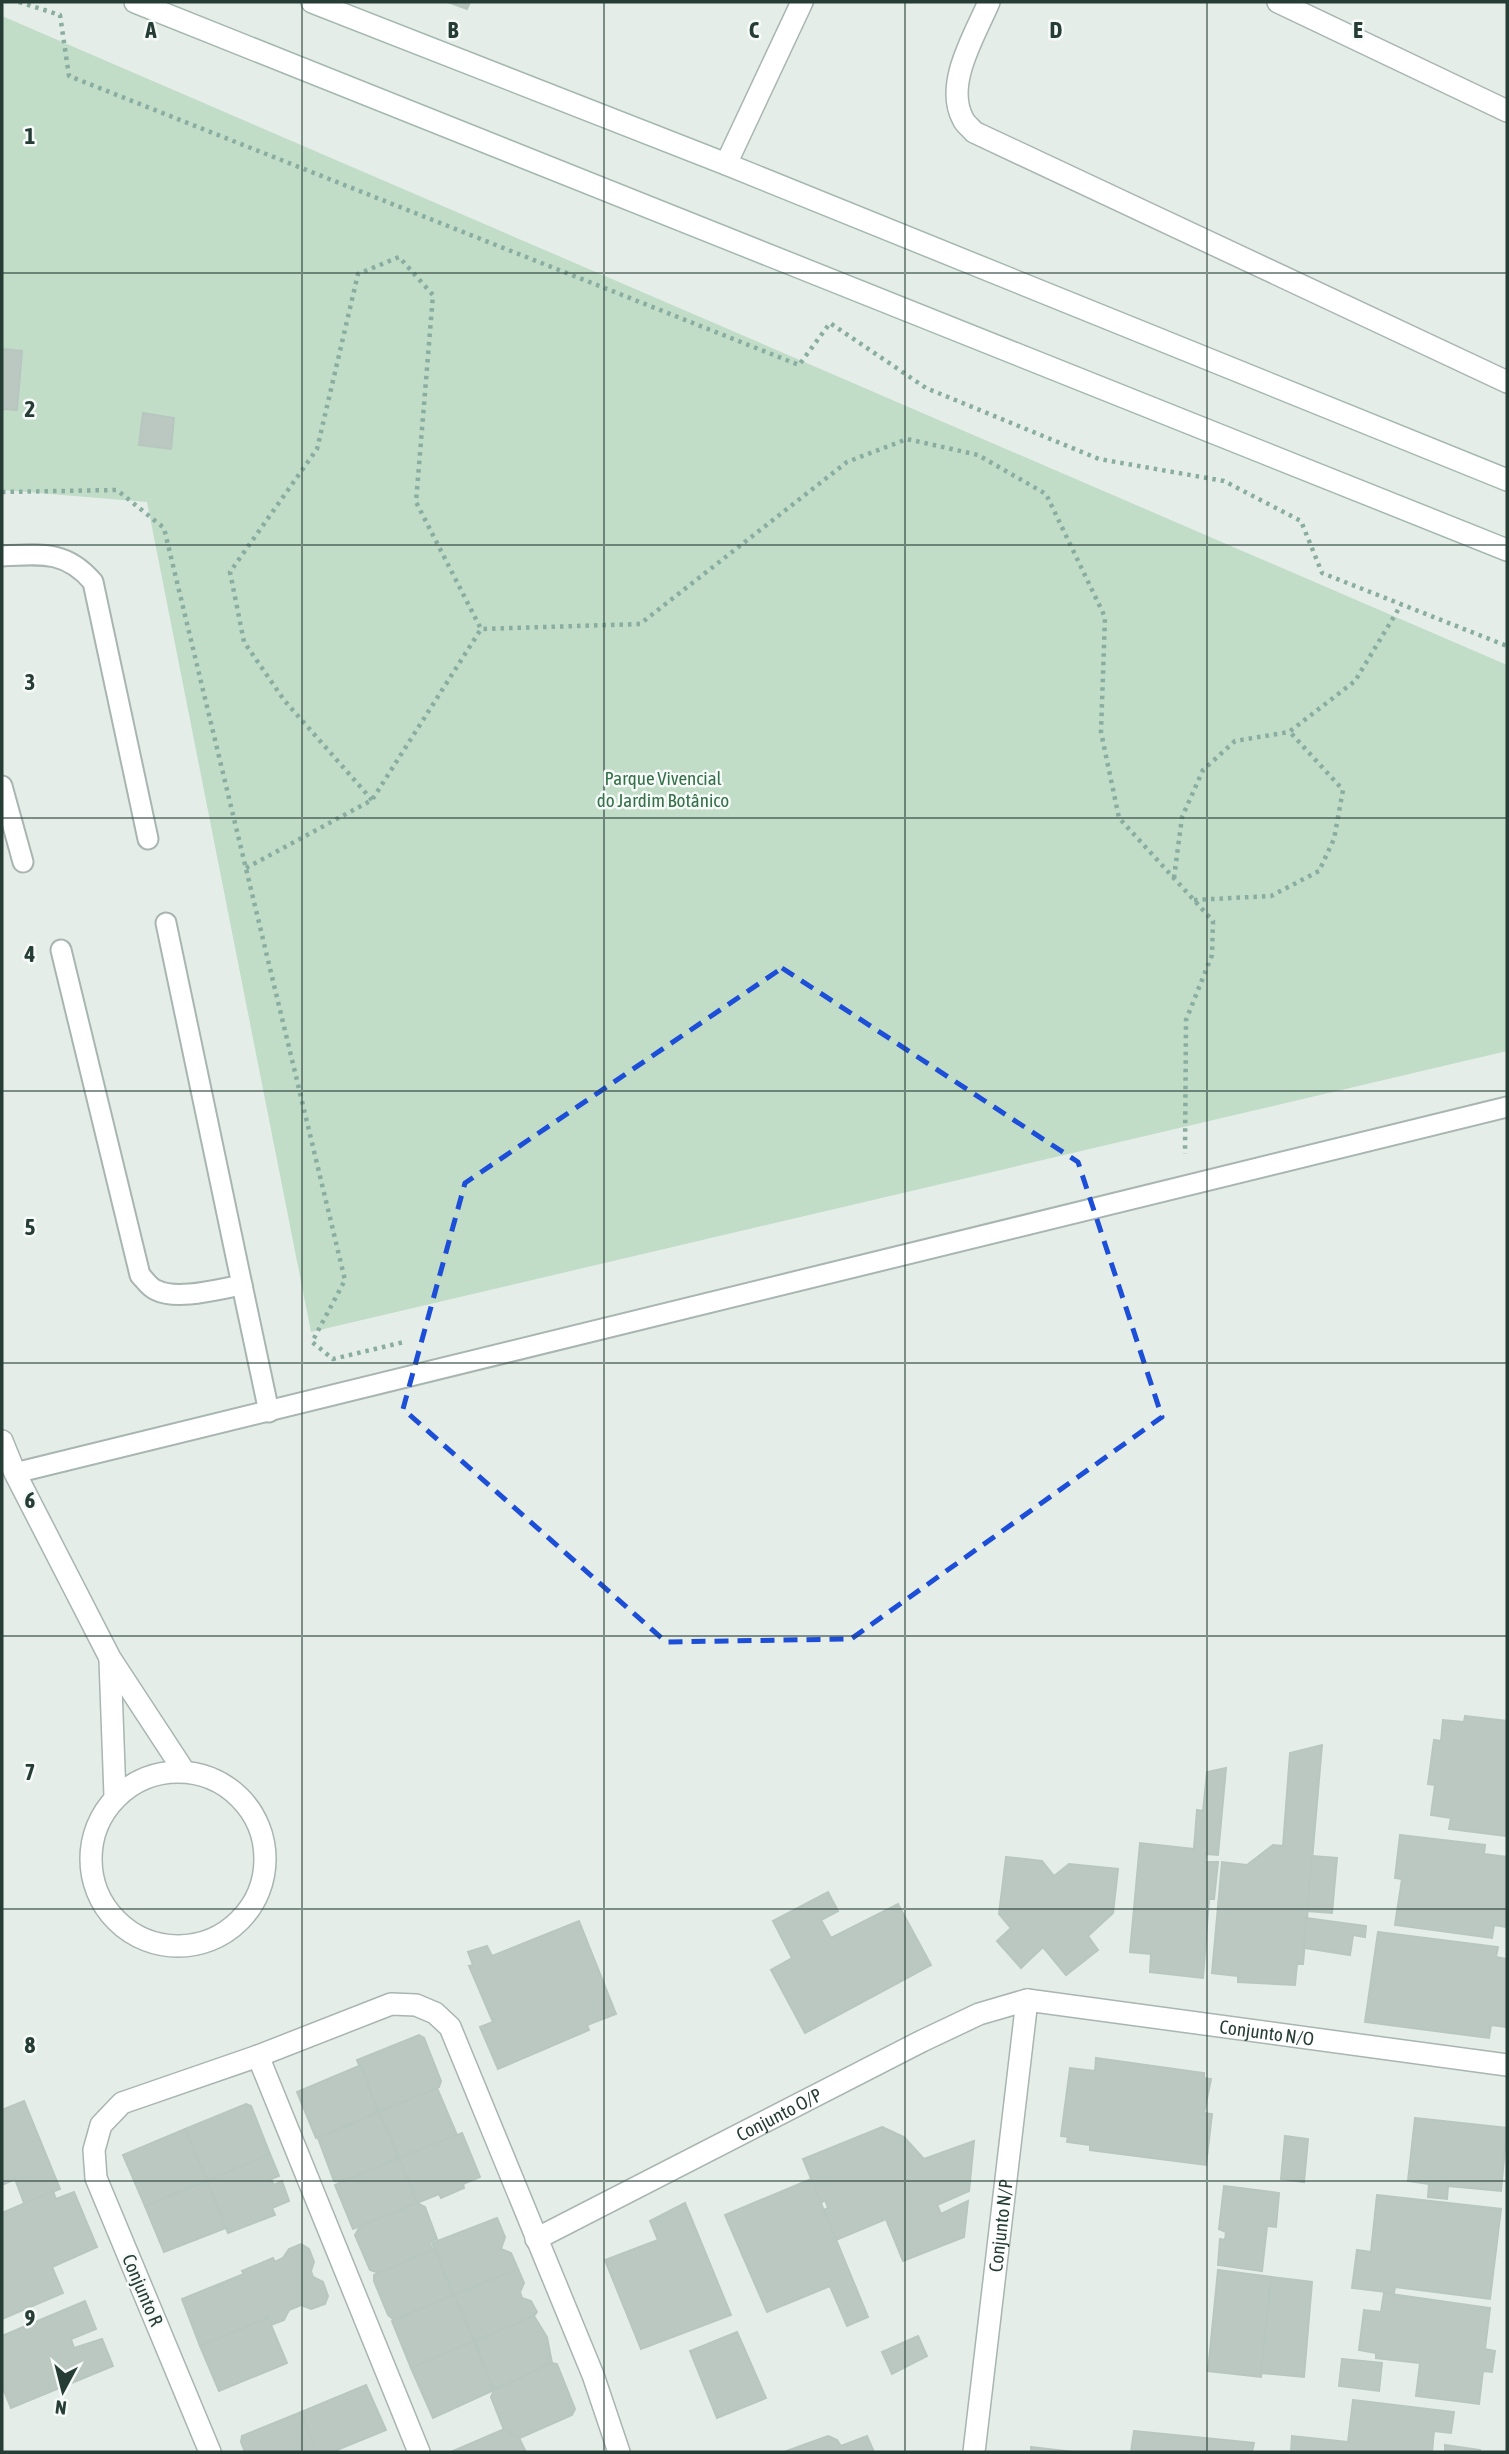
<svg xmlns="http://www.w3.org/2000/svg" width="1509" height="2454" font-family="'Asap Condensed',sans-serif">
<rect width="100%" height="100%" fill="#e5ede9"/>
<path fill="#c1dcc7" d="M2,16L1507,665V1051L311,1332L147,502L2,490Z"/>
<g fill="#bbc8c2" stroke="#b8c6c0" stroke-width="2">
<path d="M448,2H470L467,9Z"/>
<path d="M2,349L22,351L17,410L2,409Z"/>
<path d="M143,413L174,418L171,449L139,445Z"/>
<path d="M1465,1716L1507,1721V1836L1449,1829L1451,1818L1431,1815L1435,1785L1428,1784L1434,1740L1441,1741L1443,1720L1464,1722Z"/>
<path d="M1322,1745L1303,1964H1297L1295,1985L1238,1982V1976L1212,1973L1222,1862L1247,1865L1273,1845L1283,1846L1290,1753Z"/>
<path d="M1226,1768L1218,1855L1206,1854L1205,1862H1218L1214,1899H1209L1203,1978L1150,1972L1151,1954L1130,1952L1140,1843L1194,1849L1197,1810L1203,1811L1207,1772Z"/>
<path d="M1400,1835L1485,1845L1484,1854L1507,1857V1927L1494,1925L1492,1938L1395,1925L1402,1879L1395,1878Z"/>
<path d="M1312,1856L1337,1858L1332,1913L1307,1911Z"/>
<path d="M1006,1857L1042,1861L1054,1876L1069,1864L1118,1869L1113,1913L1088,1936L1098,1950L1066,1975L1043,1947L1021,1968L997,1941L1011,1928L999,1914Z"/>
<path d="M828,1892L838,1911L821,1920L831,1938L898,1904L931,1965L805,2033L771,1970L792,1958L773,1921Z"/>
<path d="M1306,1918L1366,1926L1365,1937L1353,1935L1350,1955L1304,1948Z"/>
<path d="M579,1921L616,2014L587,2025L589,2030L498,2069L480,2027L493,2022L469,1966L473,1965L468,1952L487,1946L492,1956Z"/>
<path d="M1378,1932L1498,1947L1496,1957L1507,1959V2027L1491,2025L1489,2038L1365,2022Z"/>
<path d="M419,2035L424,2038L441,2081L439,2087L378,2112L357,2060Z"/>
<path d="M1096,2058L1204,2073V2078L1211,2079L1204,2113L1212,2114L1206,2165L1090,2150V2145L1067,2142L1068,2137L1061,2136L1070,2068L1095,2071Z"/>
<path d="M361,2065L378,2112L316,2138L297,2092Z"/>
<path d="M437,2088L457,2135L399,2158L379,2112Z"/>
<path d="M24,2101L60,2189L24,2203L15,2179L2,2185V2110Z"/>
<path d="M246,2104L251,2106L270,2154L207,2181L185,2129Z"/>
<path d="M379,2112L399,2158L342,2182L334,2181L318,2138Z"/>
<path d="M1415,2118L1507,2128L1501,2191L1448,2186L1447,2199L1428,2197L1429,2184L1408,2181Z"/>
<path d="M882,2127L904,2137L924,2159L974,2141L969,2191L937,2205L941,2214L968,2201L964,2237L903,2261L886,2219L836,2240L824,2210L828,2208L825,2200L821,2203L803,2159Z"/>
<path d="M185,2129L207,2181L145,2206L123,2155Z"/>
<path d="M462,2133L480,2177L463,2184L464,2188L441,2198L439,2194L417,2203L399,2158Z"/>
<path d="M1285,2136L1308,2139L1304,2182L1281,2179Z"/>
<path d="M270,2154L279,2176L271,2179L274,2185L282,2181L289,2201L272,2208L275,2215L228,2233L207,2181Z"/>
<path d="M399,2158L417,2203L353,2229L335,2185Z"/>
<path d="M811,2179L868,2317L847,2326L830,2286L767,2312L725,2215Z"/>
<path d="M207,2181L226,2228L164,2252L145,2206Z"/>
<path d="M1224,2186L1279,2193L1276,2227L1267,2226L1262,2271L1218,2265L1220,2239L1225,2240L1226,2232L1219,2229Z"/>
<path d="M53,2191L56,2199L74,2192L97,2247L52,2267L63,2293L2,2319V2213Z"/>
<path d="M1377,2195L1501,2209L1490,2299L1395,2287L1394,2293L1352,2288L1357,2250L1371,2252Z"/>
<path d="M417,2203L425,2207L437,2239L429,2242L433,2251L379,2273L370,2270L355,2235L360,2226Z"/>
<path d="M685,2203L731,2315L641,2349L605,2260L658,2240L650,2221Z"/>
<path d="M497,2218L505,2237L501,2249L511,2253L518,2269L453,2295L432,2243Z"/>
<path d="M301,2244L309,2249L314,2262L311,2271L313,2277L323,2282L328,2296L325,2304L311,2309L301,2305L289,2310L284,2320L271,2325L268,2318L200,2346L182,2299L244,2274L242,2271L273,2258L275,2262L283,2258L289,2249Z"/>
<path d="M435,2249L453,2295L394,2320L388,2315L374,2281V2275Z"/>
<path d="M518,2269L524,2283L520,2292L522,2298L531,2301L537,2312L534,2316L474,2341L454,2295Z"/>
<path d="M1218,2270L1271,2277L1261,2377L1208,2371Z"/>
<path d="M1271,2277L1312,2282L1304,2377L1261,2373Z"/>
<path d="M1384,2293L1490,2308L1485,2349L1495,2351L1492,2372L1483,2371L1479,2404L1416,2396L1420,2363L1376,2358V2353L1359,2350L1364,2310L1381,2312Z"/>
<path d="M454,2295L474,2341L411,2368L392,2321Z"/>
<path d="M85,2301L96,2329L71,2339L74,2348L102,2339L113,2366L11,2408L2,2386V2336Z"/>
<path d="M534,2316L547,2337L552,2363L494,2390L474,2341Z"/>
<path d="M268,2318L287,2363L219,2391L200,2346Z"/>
<path d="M737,2332L766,2398L717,2418L690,2351Z"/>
<path d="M918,2336L927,2356L892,2374L882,2352Z"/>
<path d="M474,2341L494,2390L433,2418L411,2368Z"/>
<path d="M1342,2359L1382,2363L1379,2391L1339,2386Z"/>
<path d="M552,2363L557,2364L575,2409L572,2415L520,2438L504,2430L491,2397L494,2390Z"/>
<path d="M366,2385L386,2430L332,2452H316L301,2412Z"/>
<path d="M1353,2400L1454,2412L1451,2433L1434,2431L1432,2452H1291L1292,2436L1348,2442Z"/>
<path d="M301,2412L316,2452H245L241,2442L242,2436Z"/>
<path d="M504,2429L519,2438L526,2452H451Z"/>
<path d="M1134,2431L1254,2443L1252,2452H1131Z"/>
<path d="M828,2436L837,2440L841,2446L867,2436L874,2452H784Z"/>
<path d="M1445,2445L1480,2450L1479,2452H1445Z"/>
<path d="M1031,2447L1074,2452H1031Z"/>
</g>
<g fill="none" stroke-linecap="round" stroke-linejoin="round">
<defs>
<g id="lane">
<path d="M2,556C40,554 66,550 93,582L148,839"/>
<path d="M2,786L23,862"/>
<path d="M61,950L140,1275C145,1280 149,1287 156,1290C177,1301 219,1289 242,1285L166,923"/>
<path d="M242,1285L269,1412"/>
<path d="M15,1473L1507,1107"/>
</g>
<g id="street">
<path d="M989,2C975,35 944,84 963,119C965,124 971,128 974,132L1507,382"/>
<path d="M1278,2L1507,111"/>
<path d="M726,164L802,2"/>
<path d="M2,1441L15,1473L110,1658L184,1771"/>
<path d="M110,1660L115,1796"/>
<circle cx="178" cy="1859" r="87"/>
<path d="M258,2056L419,2452"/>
<path id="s1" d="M536,2239L922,2041L979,2014L1027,2000L1507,2065"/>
<path d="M210,2452L96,2178L94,2150L101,2125L122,2103L258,2056L391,2004L416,2005L435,2013L450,2027L593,2375L619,2452"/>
<path id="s2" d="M974,2452L1027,2000"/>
</g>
<g id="secondary">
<path d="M135,2L1507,550"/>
<path d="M312,2L726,164L1507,480"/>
</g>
</defs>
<use href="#lane" stroke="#a8b5b0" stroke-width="23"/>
<use href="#street" stroke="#a8b5b0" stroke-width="24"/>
<use href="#secondary" stroke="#a5b8b0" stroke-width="24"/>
<g stroke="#89ada0" stroke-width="4.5" stroke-dasharray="3.5 5" stroke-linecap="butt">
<path d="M19,2L60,15L69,76L799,365L830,323L926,388L1099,459L1224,481L1301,521L1322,573L1507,646"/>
<path d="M2,492L117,490L164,528L345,1280L312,1342L333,1359L404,1342"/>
<path d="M372,800L284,700L244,642L230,572L317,449L358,274L399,257L433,295L416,502L481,629"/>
<path d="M246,868L372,800L481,629L640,624L847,462L907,439L978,455L1046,494L1105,617L1101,732L1119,818L1213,921L1212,955L1186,1020L1185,1154"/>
<path d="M1174,878L1182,817L1203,770L1235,741L1289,732L1355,681L1401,605"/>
<path d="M1194,900L1271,896L1319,871L1334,839L1343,790L1290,732"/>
</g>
<use href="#lane" stroke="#fff" stroke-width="19"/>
<use href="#street" stroke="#fff" stroke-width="21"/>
<use href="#secondary" stroke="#fff" stroke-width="21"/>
</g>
<path fill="none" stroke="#1d4ed8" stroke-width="5" stroke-dasharray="14 9" stroke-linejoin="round" d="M782,968L1078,1162L1162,1417L851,1639L666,1642L403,1409L465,1183Z"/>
<path fill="none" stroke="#263d36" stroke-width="2" stroke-opacity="0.55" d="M302,2V2452M604,2V2452M905,2V2452M1207,2V2452M2,273H1507M2,545H1507M2,818H1507M2,1091H1507M2,1363H1507M2,1636H1507M2,1909H1507M2,2181H1507"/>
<g text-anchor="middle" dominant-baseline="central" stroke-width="5" stroke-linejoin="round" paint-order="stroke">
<g font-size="19" fill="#347048" stroke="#f6faf8">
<text x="663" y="778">Parque Vivencial<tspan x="663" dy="22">do Jardim Botânico</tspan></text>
</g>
<g font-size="19" fill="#263d36" stroke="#f6faf8">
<text stroke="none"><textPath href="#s1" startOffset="789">Conjunto N/O</textPath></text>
<text stroke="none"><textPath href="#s1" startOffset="273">Conjunto O/P</textPath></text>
<text stroke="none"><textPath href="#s2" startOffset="228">Conjunto N/P</textPath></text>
<text transform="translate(143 2290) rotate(67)">Conjunto R</text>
</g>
</g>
<g font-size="23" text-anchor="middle" font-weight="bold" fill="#263d36" stroke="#f6faf8" stroke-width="5" stroke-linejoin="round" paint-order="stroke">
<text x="151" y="38">A</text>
<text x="453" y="38">B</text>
<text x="754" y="38">C</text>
<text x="1056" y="38">D</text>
<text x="1358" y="38">E</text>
<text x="30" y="144">1</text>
<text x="30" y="417">2</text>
<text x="30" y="690">3</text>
<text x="30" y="962">4</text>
<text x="30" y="1235">5</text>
<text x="30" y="1508">6</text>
<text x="30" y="1780">7</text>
<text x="30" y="2053">8</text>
<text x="30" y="2326">9</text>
</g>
<rect width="1509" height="2454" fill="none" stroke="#263d36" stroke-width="7"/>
<g transform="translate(63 2391) rotate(187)" stroke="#f6faf8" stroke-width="5" paint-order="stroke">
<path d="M0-5L12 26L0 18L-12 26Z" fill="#263d36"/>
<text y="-10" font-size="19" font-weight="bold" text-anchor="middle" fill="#263d36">N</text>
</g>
</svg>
